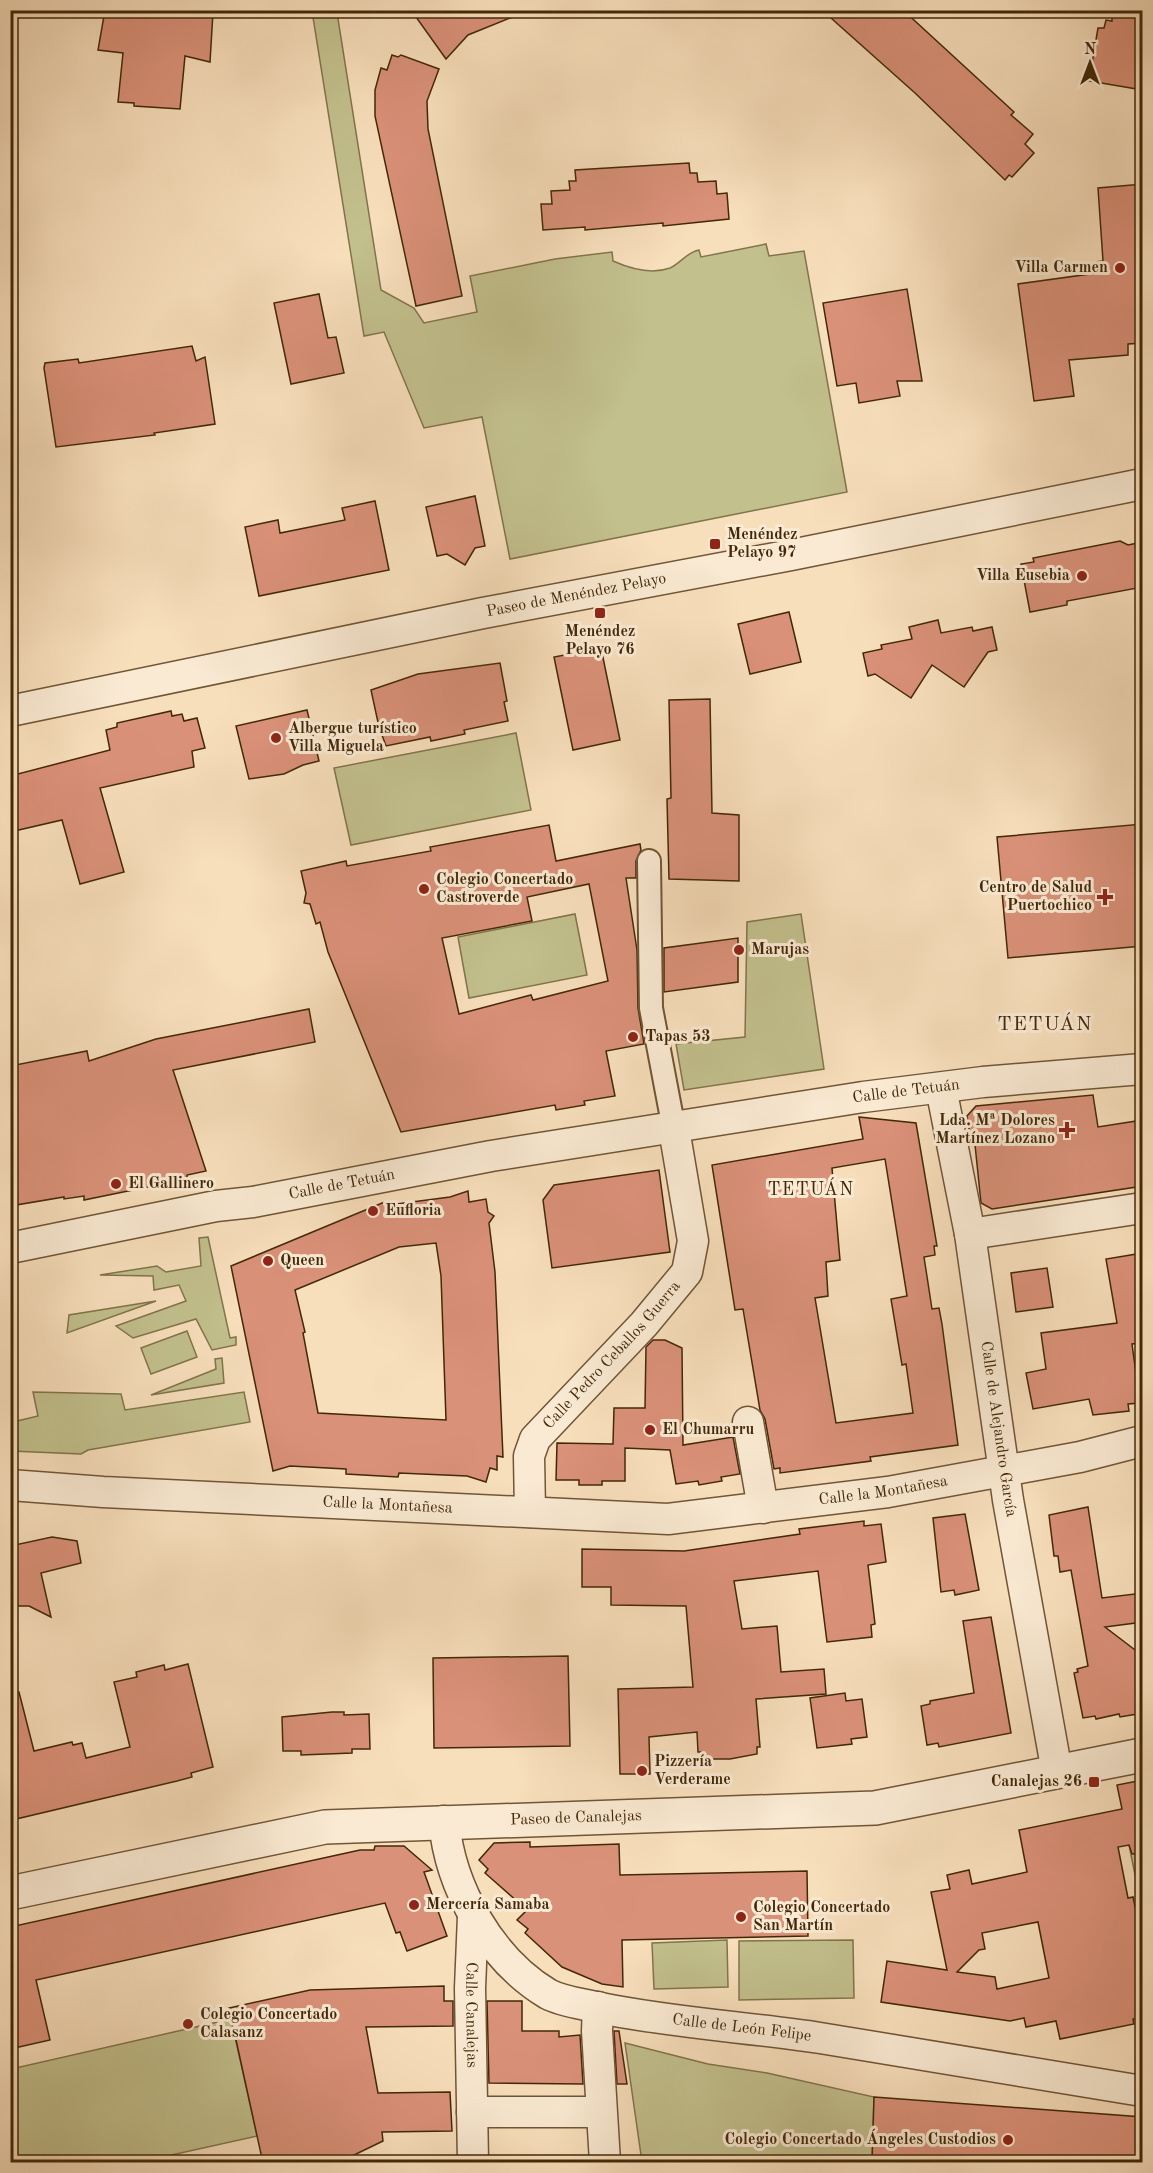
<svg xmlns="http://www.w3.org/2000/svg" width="1153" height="2173" font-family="'Old Standard TT',serif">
<rect width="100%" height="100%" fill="#f8dfbc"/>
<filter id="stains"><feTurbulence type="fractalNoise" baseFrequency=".00333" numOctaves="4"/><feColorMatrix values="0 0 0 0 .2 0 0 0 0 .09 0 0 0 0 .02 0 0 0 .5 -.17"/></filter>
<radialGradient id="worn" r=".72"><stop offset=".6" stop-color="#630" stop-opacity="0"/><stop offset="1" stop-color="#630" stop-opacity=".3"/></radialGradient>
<g fill="#c2c08d" stroke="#82744b" stroke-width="1.5">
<path d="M312,11H336L338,19L381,290L414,308L424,323L477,312L470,276L555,259L612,252L613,261C631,269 651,275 670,268C681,263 687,252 699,250L701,257L766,244L769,256L804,251L847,492L510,559L482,417L424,428L384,332L364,336Z"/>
<path d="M516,733L531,810L351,845L334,768Z"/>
<path d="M575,914L587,975L469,998L458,937Z"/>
<path d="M801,914L824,1069L684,1090L676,1044L745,1037L747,922Z"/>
<path d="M208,1237L230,1338L236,1337V1345L212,1350L196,1319L133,1338L116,1326L186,1301L179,1285L154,1290L153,1276L100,1275L157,1266L166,1272L201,1266L199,1238Z"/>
<path d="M156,1301L67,1333L69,1315Z"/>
<path d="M187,1331L197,1357L151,1374L141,1348Z"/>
<path d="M222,1358L224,1383L151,1395L216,1369L215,1359Z"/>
<path d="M33,1392L121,1394L125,1410L244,1392L250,1422L88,1450L81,1454L11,1451V1396L17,1421L38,1416Z"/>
<path d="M1142,1842V1909L1129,1845Z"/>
<path d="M727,1940L728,1987L654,1989L652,1943Z"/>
<path d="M853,1940L854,1998L739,2000V1941Z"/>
<path d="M231,2019L257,2136L140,2162H11V2069Z"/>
<path d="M625,2043L708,2064L767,2073L874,2097L872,2162H642Z"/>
</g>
<g fill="#da9179" stroke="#422809" stroke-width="1.5" fill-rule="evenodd">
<path d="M105,10L213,12L210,62L185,56L180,109L134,106V103L118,102L123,53L98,50Z"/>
<path d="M411,10H525V12L468,35L446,59Z"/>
<path d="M822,10H903L1014,112L1011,115L1033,134L1025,144L1034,153L1012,177L1009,175L1005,180L915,93Z"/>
<path d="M1112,14L1143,19V90L1089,81L1098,28H1104L1106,20L1112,21Z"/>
<path d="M392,55L398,57L401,55L439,69L427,101L428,129L462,296L416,306L375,116V90L381,68L387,70Z"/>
<path d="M689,163L690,173H697L698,182L716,181L717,194L727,193L729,219L663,226V223L585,230V227L543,230L541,204H552L551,191L570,190L569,181H576L575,170Z"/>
<path d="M1143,184V343L1128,344V355L1069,360L1074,396L1034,401L1018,284L1097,273L1096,262L1103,261L1098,188Z"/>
<path d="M907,289L922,381H897L900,396L859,403L856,383L837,386L823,303Z"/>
<path d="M319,294L328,338L336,337L344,373L291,384L274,303Z"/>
<path d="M192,346L196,361L205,357L215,424L154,433L155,435L56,447L44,368L45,363L78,359L79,363Z"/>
<path d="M475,496L485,546L475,548L465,565L447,554L437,556L426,507Z"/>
<path d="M375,501L389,570L259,596L245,527L278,520L280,533L345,520L342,508Z"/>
<path d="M1120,541L1128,545L1143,542V587L1067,601V605L1030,612L1021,564L1034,562L1033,558Z"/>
<path d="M789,612L801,662L750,674L738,624Z"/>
<path d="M938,620L941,633L972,627L973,631L992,627L997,650L988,652L964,687L932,665L911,698L875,674L868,676L863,653L882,649L881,645L912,639L909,627Z"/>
<path d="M601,648L620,740L573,750L554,657Z"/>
<path d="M500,663L507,701L504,702L508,721L464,730L465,734L431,741L430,737L386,746L379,727L371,690L418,674Z"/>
<path d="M710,699L712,813L739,815V881L669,879L667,799L671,798L669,700Z"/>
<path d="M307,710L319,761L303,765L284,774L249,779L236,726Z"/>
<path d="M171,711L172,716L182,714L184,721L197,718L205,748L192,751L194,767L100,788L124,872L80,884L62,820L10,832V776L110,750L106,730L117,727V723Z"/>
<path d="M1143,824V946L1008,958L997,837Z"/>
<path d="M549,825L556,861L640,844L641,850L636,861V878H626L637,950L638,1008L644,1044L606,1051L615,1096L584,1101L585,1105L556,1110L555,1105L401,1132L328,952L320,922L316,924L310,904L304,903L306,893L301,871L346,861L347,866L431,851L430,847ZM589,884L608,981L533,1000L531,995L459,1014L442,938L532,921L527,897Z"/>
<path d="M738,938V982L664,992V948Z"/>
<path d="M309,1009L315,1042L173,1070L206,1171L187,1175V1179L84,1200V1196L64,1199V1197L10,1206V1066L87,1051L89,1061L156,1039Z"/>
<path d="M1093,1095L1098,1127L1143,1120V1186L992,1209L981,1203L974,1135H970L967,1116L976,1106Z"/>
<path d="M859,1117L916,1123L937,1246H934L935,1255L924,1257L932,1309L939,1308L942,1324L958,1445L870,1457L871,1461L780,1473V1468L774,1469L765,1419L760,1410L743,1309L735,1310L712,1165L863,1139ZM885,1159L907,1296L891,1299L902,1365L906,1364L913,1413L836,1423L815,1298L828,1296L826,1262L840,1260L832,1168Z"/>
<path d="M659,1170L670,1252L552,1268L543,1200L554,1185Z"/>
<path d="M468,1191L469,1202L486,1199L488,1212L494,1216L489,1223L495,1272L503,1457L497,1456V1470L490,1468L486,1482L467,1476L399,1473L398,1477L346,1474V1469L290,1466L273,1471L231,1266L387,1201L389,1205L450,1197ZM436,1243L441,1276L446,1420L318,1413L303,1333L305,1332L295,1290L399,1247Z"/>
<path d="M1143,1253V1343L1132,1344L1140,1403L1128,1404L1129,1411L1093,1415L1089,1399L1033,1409L1026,1373L1046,1369L1041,1333L1117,1323L1106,1259Z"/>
<path d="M1047,1268L1053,1307L1016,1312L1011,1273Z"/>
<path d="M653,1340H665L682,1348L683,1445L733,1437L740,1474L721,1477L722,1481L699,1485L698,1481L676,1484L670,1450L625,1448V1481H602V1485H579V1480H556L557,1443L613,1444L614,1408H645L646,1347Z"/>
<path d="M1088,1507L1102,1598L1143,1593V1622L1105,1627L1143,1656V1713L1120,1717L1119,1714L1096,1719L1095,1716L1083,1718L1074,1673L1078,1672L1077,1669L1088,1666L1071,1570L1060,1572L1058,1556H1054L1049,1515Z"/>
<path d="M965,1514L979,1590L955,1595L954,1590L941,1592L933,1518Z"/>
<path d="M864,1521V1526L881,1524L886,1562L868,1565L875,1624L871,1625L872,1637L827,1642L818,1571L734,1581L742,1629L777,1626L781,1672L824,1669L826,1694L756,1699L760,1747H757V1754L730,1759H702V1752H698L697,1732L649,1737L650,1774H620L618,1689L693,1687L686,1606L611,1605V1587H582V1549L684,1551L800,1534L799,1529Z"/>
<path d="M52,1537L77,1541L81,1563L41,1573L51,1617L29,1606H19L10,1598V1546Z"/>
<path d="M991,1617L1011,1733L939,1747L938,1743L927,1745L921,1706L930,1704V1701L974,1693L963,1621Z"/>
<path d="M568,1656L570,1746L434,1748L433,1658Z"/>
<path d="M188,1664L213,1767L191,1773L192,1777L177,1781L16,1819L10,1796V1693L19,1692L34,1751L72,1742L73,1745L82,1743L86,1758L130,1747L114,1682L137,1677L136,1672L164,1665L165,1670Z"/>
<path d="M845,1693L846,1701L862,1699L867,1737L851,1739L852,1744L817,1748L810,1698Z"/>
<path d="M332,1712H344V1715L369,1714L370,1749H352V1753L301,1755V1751H283L282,1717Z"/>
<path d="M1143,1780V1853L1132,1854L1129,1845L1118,1847L1128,1898L1133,1897L1143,1944V2017L1133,2019L1134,2024L1060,2039L1056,2021L1026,2027L1024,2018L1010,2021L881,2002L887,1961L947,1970L931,1892L950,1889L947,1875L969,1870L972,1884L1027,1872L1019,1830L1122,1809L1117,1785ZM1038,1922L1049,1978L997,1989L995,1977L957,1972L979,1950L985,1949L982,1933Z"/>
<path d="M530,1842V1847L619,1844L620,1875L807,1871L808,1936L622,1940L623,1987L602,1984L562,1967L525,1933L528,1929L517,1920L527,1910L485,1873L488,1869L479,1860L494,1843Z"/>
<path d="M375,1846H404L432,1870L424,1872L447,1936L407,1951L400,1932L396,1933L385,1903L36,1980L50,2040L10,2049V1927L360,1850H374Z"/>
<path d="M444,1986V2001H453V2026L366,2027L378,2093L450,2092L452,2131L382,2132L383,2141L352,2156L321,2163H263L229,2008L310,1990Z"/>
<path d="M487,2001H522V2031H559V2037L580,2035L583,2084L489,2083Z"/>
<path d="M614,2031H619L627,2084H617Z"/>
<path d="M874,2097L1143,2117V2163H872Z"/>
</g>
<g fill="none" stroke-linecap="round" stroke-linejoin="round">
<defs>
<path id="pedestrian" d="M649,861L651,1008L674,1129"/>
<g id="minor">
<path id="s1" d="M10,711L483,613L791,555L1142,484"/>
<path id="s2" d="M941,1088L970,1234L1008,1500L1057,1772"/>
<path d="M970,1234L1142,1208"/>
<path id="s3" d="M10,1248L216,1206L253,1202L491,1156L863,1097L983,1082L1142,1069"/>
<path d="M748,1422L763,1508"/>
<path id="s4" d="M10,1485L103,1492L668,1519L888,1492L1080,1457L1142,1441"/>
<path id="s5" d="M530,1512L529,1456L535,1439L644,1324L687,1272L693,1241L674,1129"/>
<path id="s6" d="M444,1821C450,1888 490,1959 548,1994C563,2002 584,2004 600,2008C673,2023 747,2027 820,2038C928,2055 1035,2073 1142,2091"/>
<path id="s7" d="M473,1916L470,1988L473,2162"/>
<path d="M598,2007L597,2031L605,2162"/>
<path d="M472,2112H601"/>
</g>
<g id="tertiary">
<path id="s8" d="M10,1893L325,1827L875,1808L1142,1755"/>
</g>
</defs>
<use href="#pedestrian" stroke="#705636" stroke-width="26"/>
<use href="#minor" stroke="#705636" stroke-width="33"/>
<use href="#tertiary" stroke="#705636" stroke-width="36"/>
<use href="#pedestrian" stroke="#faead3" stroke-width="22"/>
<use href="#minor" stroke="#faead3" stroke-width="30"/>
<use href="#tertiary" stroke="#faead3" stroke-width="33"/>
</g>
<g fill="#8f2418" stroke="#faead3" stroke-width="2">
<circle cx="1120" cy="268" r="6"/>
<rect x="709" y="538" width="12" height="12" rx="3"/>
<circle cx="1082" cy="576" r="6"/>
<rect x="594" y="607" width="12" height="12" rx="3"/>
<circle cx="276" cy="738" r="6"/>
<circle cx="424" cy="889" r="6"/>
<path d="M1102 888h6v6h6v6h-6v6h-6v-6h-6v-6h6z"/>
<circle cx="739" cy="950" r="6"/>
<circle cx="633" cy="1037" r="6"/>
<path d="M1064 1121h6v6h6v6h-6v6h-6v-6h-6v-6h6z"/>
<circle cx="116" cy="1184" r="6"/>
<circle cx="373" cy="1211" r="6"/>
<circle cx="268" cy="1261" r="6"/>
<circle cx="650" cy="1430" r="6"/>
<circle cx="642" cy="1771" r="6"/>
<rect x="1088" y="1776" width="12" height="12" rx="3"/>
<circle cx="414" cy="1905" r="6"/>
<circle cx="741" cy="1917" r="6"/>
<circle cx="188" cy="2024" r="6"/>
<circle cx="1008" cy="2140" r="6"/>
</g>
<g text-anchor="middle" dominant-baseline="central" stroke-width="6" stroke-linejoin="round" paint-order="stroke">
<g font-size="16" font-weight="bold" fill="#422809" stroke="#faead3" text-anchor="start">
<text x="1108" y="268" text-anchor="end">Villa Carmen</text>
<text x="727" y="535">Menéndez<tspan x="727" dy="18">Pelayo 97</tspan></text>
<text x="1070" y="576" text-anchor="end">Villa Eusebia</text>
<text x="600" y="632" text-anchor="middle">Menéndez<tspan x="600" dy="18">Pelayo 76</tspan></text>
<text x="288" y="729">Albergue turístico<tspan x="288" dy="18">Villa Miguela</tspan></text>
<text x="436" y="880">Colegio Concertado<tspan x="436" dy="18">Castroverde</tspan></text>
<text x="1092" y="888" text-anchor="end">Centro de Salud<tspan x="1092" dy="18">Puertochico</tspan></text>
<text x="751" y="950">Marujas</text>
<text x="645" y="1037">Tapas 53</text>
<text x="1055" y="1121" text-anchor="end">Lda. Mª Dolores<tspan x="1055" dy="18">Martínez Lozano</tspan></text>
<text x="128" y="1184">El Gallinero</text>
<text x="385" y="1211">Eufloria</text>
<text x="280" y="1261">Queen</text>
<text x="662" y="1430">El Chumarru</text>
<text x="654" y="1762">Pizzería<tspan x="654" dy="18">Verderame</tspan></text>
<text x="1082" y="1782" text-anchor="end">Canalejas 26</text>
<text x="426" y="1905">Mercería Samaba</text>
<text x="753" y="1908">Colegio Concertado<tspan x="753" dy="18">San Martín</tspan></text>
<text x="200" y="2015">Colegio Concertado<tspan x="200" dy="18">Calasanz</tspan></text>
<text x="996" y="2140" text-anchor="end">Colegio Concertado Ángeles Custodios</text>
</g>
<g font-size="16" fill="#422809" stroke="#faead3">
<text stroke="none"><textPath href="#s1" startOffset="578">Paseo de Menéndez Pelayo</textPath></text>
<text stroke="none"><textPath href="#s3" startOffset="910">Calle de Tetuán</textPath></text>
<text stroke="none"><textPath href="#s3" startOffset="338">Calle de Tetuán</textPath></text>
<text stroke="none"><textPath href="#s5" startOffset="188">Calle Pedro Ceballos Guerra</textPath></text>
<text stroke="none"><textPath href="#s2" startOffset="346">Calle de Alejandro García</textPath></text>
<text stroke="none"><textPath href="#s4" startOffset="876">Calle la Montañesa</textPath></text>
<text stroke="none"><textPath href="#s4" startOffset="378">Calle la Montañesa</textPath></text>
<text stroke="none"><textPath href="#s8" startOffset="573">Paseo de Canalejas</textPath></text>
<text stroke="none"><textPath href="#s7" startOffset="99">Calle Canalejas</textPath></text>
<text stroke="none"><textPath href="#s6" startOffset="406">Calle de León Felipe</textPath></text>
</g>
<g font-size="18" letter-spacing="1.5" fill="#422809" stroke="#faead3">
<text x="811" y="1190">TETUÁN</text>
</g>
<g font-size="20" letter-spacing="1.5" fill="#422809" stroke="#faead3">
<text x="1045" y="1025">TETUÁN</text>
</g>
</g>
<rect width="1153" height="2173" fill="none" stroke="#f8dfbc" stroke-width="36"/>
<rect x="12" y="12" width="1129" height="2149" fill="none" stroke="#422809" stroke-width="3"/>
<rect x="18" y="18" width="1117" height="2137" fill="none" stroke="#422809" stroke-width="1.5"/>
<g transform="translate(1090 63)" stroke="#faead3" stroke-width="4.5" paint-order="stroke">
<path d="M0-4.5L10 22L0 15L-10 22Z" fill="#422809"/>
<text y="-9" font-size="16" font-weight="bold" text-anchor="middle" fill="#422809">N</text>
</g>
<rect width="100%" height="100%" filter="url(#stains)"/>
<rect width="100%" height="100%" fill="url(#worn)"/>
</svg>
